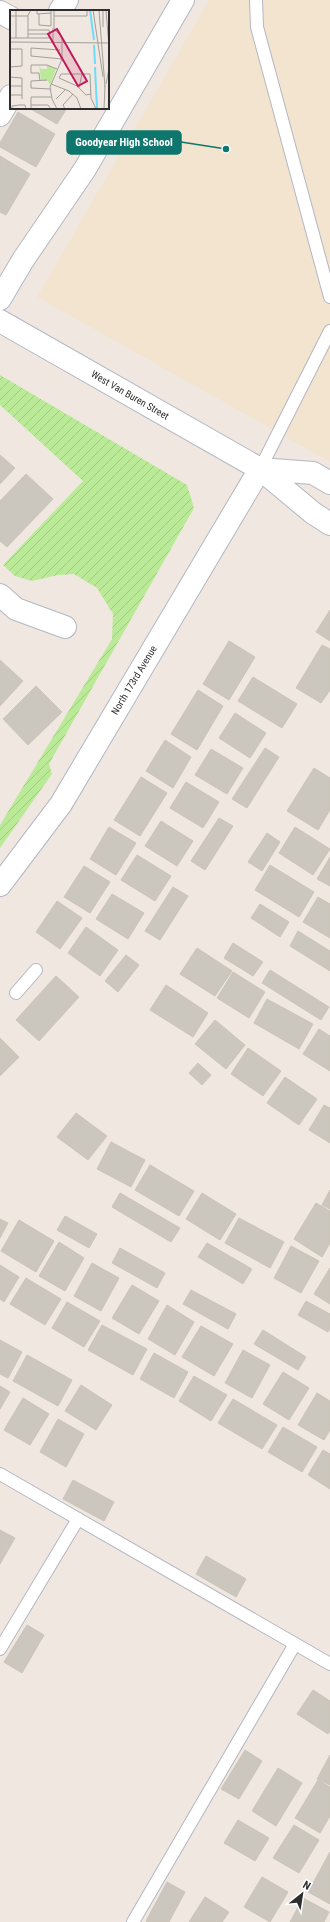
<svg xmlns="http://www.w3.org/2000/svg" width="330" height="1922" font-family="'Roboto Condensed',sans-serif">
<defs>
<pattern id="garden-furrows" width="10" height="10" patternUnits="userSpaceOnUse"><rect width="10" height="10" fill="#baea98"/><path d="M-1 1l2-2M0 10L10 0M9 11l2-2" fill="none" stroke="#a0c983"/></pattern>
</defs>
<rect width="100%" height="100%" fill="#f0e8e0"/>
<path fill="#f2e4ce" d="M209,0H330V462L37,297Z"/>
<path fill="url(#garden-furrows)" d="M0,375L187,485L194,508L49,764L52,774L0,848V825L112,639L113,614L97,588L74,574L58,575L32,581L15,576L3,565L83,481L0,405Z"/>
<g fill="#cbc6be" stroke="#ccc4b8">
<path d="M29,108H67L57,124Z"/>
<path d="M18,112L55,134L36,167L0,147V143Z"/>
<path d="M0,156L30,174L6,215L0,212Z"/>
<path d="M0,455L15,468L0,484Z"/>
<path d="M26,474L53,499L7,547L0,541V501Z"/>
<path d="M330,610V641L316,632Z"/>
<path d="M229,641L255,657L229,700L203,684Z"/>
<path d="M322,645L330,649V690L321,703L296,688Z"/>
<path d="M0,660L23,681L0,706Z"/>
<path d="M253,677L297,704L282,728L238,701Z"/>
<path d="M36,686L62,712L28,745L3,719Z"/>
<path d="M198,690L223,706L197,750L171,734Z"/>
<path d="M235,713L266,733L250,758L219,738Z"/>
<path d="M165,740L191,757L173,788L146,771Z"/>
<path d="M265,748L279,757L247,808L232,799Z"/>
<path d="M211,749L243,768L227,794L195,775Z"/>
<path d="M314,768L330,778V810L318,830L287,811Z"/>
<path d="M141,777L167,793L140,836L114,820Z"/>
<path d="M186,782L219,802L203,828L170,808Z"/>
<path d="M219,818L233,826L205,870L191,861Z"/>
<path d="M161,821L193,841L177,866L145,846Z"/>
<path d="M109,827L136,843L116,875L90,859Z"/>
<path d="M295,827L330,849L313,875L279,853Z"/>
<path d="M267,833L280,842L262,871L248,862Z"/>
<path d="M137,855L171,876L155,901L121,880Z"/>
<path d="M330,857V886L317,879Z"/>
<path d="M270,865L314,892L299,917L255,890Z"/>
<path d="M84,866L110,882L90,913L64,897Z"/>
<path d="M173,887L188,896L160,940L145,931Z"/>
<path d="M112,894L144,913L128,939L96,919Z"/>
<path d="M318,897L330,904V938L303,922Z"/>
<path d="M57,901L82,918L60,949L36,932Z"/>
<path d="M260,904L289,922L280,937L251,918Z"/>
<path d="M86,927L118,950L100,976L68,953Z"/>
<path d="M298,931L330,951V971L290,946Z"/>
<path d="M233,943L263,962L253,976L224,958Z"/>
<path d="M197,948L232,971L215,996L180,974Z"/>
<path d="M126,955L139,965L118,992L105,981Z"/>
<path d="M270,970L329,1007L321,1020L262,983Z"/>
<path d="M233,972L265,992L249,1018L217,998Z"/>
<path d="M56,976L79,997L39,1041L16,1020Z"/>
<path d="M166,985L208,1013L193,1037L150,1010Z"/>
<path d="M267,999L313,1024L299,1049L254,1023Z"/>
<path d="M215,1020L245,1045L226,1069L195,1044Z"/>
<path d="M319,1029L330,1036V1071L303,1054Z"/>
<path d="M0,1038L19,1057L0,1076Z"/>
<path d="M248,1048L281,1071L263,1096L231,1074Z"/>
<path d="M198,1063L211,1075L202,1085L189,1073Z"/>
<path d="M285,1077L317,1099L299,1125L267,1103Z"/>
<path d="M324,1105L330,1108V1143L309,1130Z"/>
<path d="M76,1113L107,1136L88,1160L57,1137Z"/>
<path d="M111,1142L145,1160L131,1187L97,1169Z"/>
<path d="M150,1165L194,1191L179,1216L135,1190Z"/>
<path d="M330,1190V1209L322,1205Z"/>
<path d="M120,1193L180,1228L171,1242L112,1207Z"/>
<path d="M202,1193L236,1214L220,1240L186,1219Z"/>
<path d="M316,1203L330,1211V1243L322,1257L294,1239Z"/>
<path d="M65,1216L97,1234L89,1248L57,1230Z"/>
<path d="M239,1218L284,1242L270,1268L225,1243Z"/>
<path d="M0,1219L8,1223L0,1238Z"/>
<path d="M19,1220L54,1241L36,1272L1,1251Z"/>
<path d="M59,1242L84,1258L65,1291L39,1276Z"/>
<path d="M207,1243L252,1269L243,1284L198,1257Z"/>
<path d="M291,1246L319,1261L301,1293L274,1278Z"/>
<path d="M120,1248L165,1273L157,1288L112,1263Z"/>
<path d="M92,1263L119,1278L101,1311L74,1296Z"/>
<path d="M0,1265L19,1277L4,1302L0,1299Z"/>
<path d="M330,1268V1304L314,1294Z"/>
<path d="M26,1278L61,1299L45,1325L10,1304Z"/>
<path d="M132,1285L159,1301L139,1334L112,1318Z"/>
<path d="M191,1290L236,1314L228,1329L183,1304Z"/>
<path d="M306,1301L330,1314V1328L328,1332L298,1315Z"/>
<path d="M67,1302L100,1321L84,1347L52,1328Z"/>
<path d="M167,1305L194,1322L175,1355L148,1339Z"/>
<path d="M102,1325L147,1349L133,1375L88,1350Z"/>
<path d="M201,1326L233,1344L214,1376L182,1357Z"/>
<path d="M263,1330L306,1357L298,1370L254,1344Z"/>
<path d="M0,1340L22,1352L8,1378L0,1374Z"/>
<path d="M243,1350L270,1365L252,1398L225,1383Z"/>
<path d="M154,1353L188,1372L174,1398L140,1379Z"/>
<path d="M27,1355L72,1380L58,1406L13,1381Z"/>
<path d="M283,1372L309,1388L289,1420L263,1404Z"/>
<path d="M194,1376L227,1395L211,1421L179,1401Z"/>
<path d="M81,1385L112,1405L96,1430L65,1411Z"/>
<path d="M0,1386L10,1392L0,1409Z"/>
<path d="M317,1393L330,1401V1430L324,1440L298,1425Z"/>
<path d="M23,1398L49,1414L30,1445L4,1430Z"/>
<path d="M233,1399L277,1425L262,1449L218,1423Z"/>
<path d="M58,1419L84,1434L66,1467L40,1452Z"/>
<path d="M283,1427L317,1447L302,1472L268,1452Z"/>
<path d="M323,1450L330,1454V1489L308,1475Z"/>
<path d="M73,1480L114,1502L104,1521L63,1499Z"/>
<path d="M0,1530L15,1538L0,1564Z"/>
<path d="M206,1556L246,1579L236,1597L196,1574Z"/>
<path d="M27,1625L44,1635L22,1673L4,1662Z"/>
<path d="M313,1690L330,1701V1731L328,1734L297,1714Z"/>
<path d="M245,1750L262,1761L239,1799L221,1789Z"/>
<path d="M330,1755V1785L317,1779Z"/>
<path d="M278,1768L302,1783L276,1826L252,1811Z"/>
<path d="M318,1780L330,1787V1816L320,1833L295,1818Z"/>
<path d="M238,1820L269,1838L255,1861L224,1843Z"/>
<path d="M294,1825L319,1840L299,1873L273,1858Z"/>
<path d="M330,1852V1904L308,1892Z"/>
<path d="M262,1877L288,1892L270,1922L244,1907Z"/>
<path d="M167,1882L185,1892L169,1922H148L146,1921Z"/>
<path d="M205,1897L229,1912L222,1922H189Z"/>
<path d="M303,1898L329,1912L324,1922H290Z"/>
</g>
<g fill="none" stroke-linecap="round" stroke-linejoin="round">
<defs>
<g id="lane">
<path d="M256,0L257,27L330,297"/>
<path d="M260,469L330,331"/>
<path d="M16,993L36,970"/>
<path d="M0,1474L330,1664"/>
<path d="M0,1649L78,1519"/>
<path d="M133,1922L295,1644"/>
</g>
<g id="street">
<path d="M60,11L67,0"/>
<path d="M0,12L11,18"/>
<path d="M0,115L11,96"/>
<path d="M0,299L23,260L85,169L183,0"/>
<path d="M0,595L16,609L65,627"/>
</g>
<g id="secondary">
<path d="M0,321L260,469L313,513L330,524"/>
<path d="M260,469L313,473L330,483"/>
<path d="M0,885L61,804L260,469"/>
</g>
</defs>
<use href="#lane" stroke="#b3b7c2" stroke-width="14"/>
<use href="#street" stroke="#b3b7c2" stroke-width="24"/>
<use href="#secondary" stroke="#b3b7c2" stroke-width="24"/>
<use href="#lane" stroke="#fff" stroke-width="12"/>
<use href="#street" stroke="#fff" stroke-width="22"/>
<use href="#secondary" stroke="#fff" stroke-width="22"/>
</g>
<g text-anchor="middle" dominant-baseline="central" stroke-width="3" stroke-linejoin="round" paint-order="stroke">
<g font-size="10" fill="#2e2e2e" stroke="#fff">
<text transform="translate(130 395) rotate(30)">West Van Buren Street</text>
<text transform="translate(134 680) rotate(-59)">North 173rd Avenue</text>
</g>
</g>
<g transform="translate(10 10)">
<rect width="99" height="99" fill="#f0e8e0"/>
<path d="M29,55L31,59H37V55L46,59L40,75L38,71L31,70Z" fill="#baea98"/>
<path fill="none" stroke="#6cddf9" stroke-width="2" d="M80,0L84,30M84,35L85,54M85,57L87,98"/>
<path fill="none" stroke="#a29e99" stroke-width="1" d="M6,0V28M27,0V4L41,3M44,0V19L52,27V49L40,77L42,89L47,99M83,0L93,67M89,0L95,77M93,0V17M96,0L99,37M29,4V15L41,16V0M0,6H18M44,6H77V0M18,20H39L40,24M18,24H40M0,28H39L40,24M18,28V5L21,0M0,32L99,33M43,32V18M0,39H12V56L0,57M50,40L21,38V46L52,49M0,67L12,68V76M37,70L21,71V78L40,79M30,71L29,63H21V55H37L47,59M41,74L59,81L67,88L71,99M96,74L99,59M0,76H12V85M69,78L72,64M81,84L76,85L67,76L49,68L51,64H80L81,88L86,99M0,85H12V89M46,89L56,79M21,95H38L41,99M2,99V96L9,95H15L16,99M21,99V87H41M55,99L53,95L63,84M94,99L95,76"/>
<path fill="#c2185b" fill-opacity="0.15" stroke="#c2185b" stroke-width="2" d="M47,19L77,71L68,76L38,24Z"/>
<rect width="99" height="99" fill="none" stroke="#2e2e2e" stroke-width="2"/>
</g>
<path fill="none" stroke="#0f766e" stroke-width="1.5" d="M226 149L181 142"/>
<circle fill="#0f766e" stroke="#fff" stroke-width="1.5" cx="226" cy="149" r="4"/>
<rect fill="#0f766e" stroke="#0f766e" stroke-width="1.5" x="67" y="131" width="114" height="23" rx="4"/>
<g font-size="11" text-anchor="middle" font-weight="bold" fill="#fff">
<text x="124" y="146">Goodyear High School</text>
</g>
<g transform="translate(302 1894) rotate(30)" stroke="#ffffff" stroke-width="3" paint-order="stroke">
<path d="M0-3L7 15L0 10L-7 15Z" fill="#2e2e2e"/>
<text y="-6" font-size="11" font-weight="bold" text-anchor="middle" fill="#2e2e2e">N</text>
</g>
</svg>
